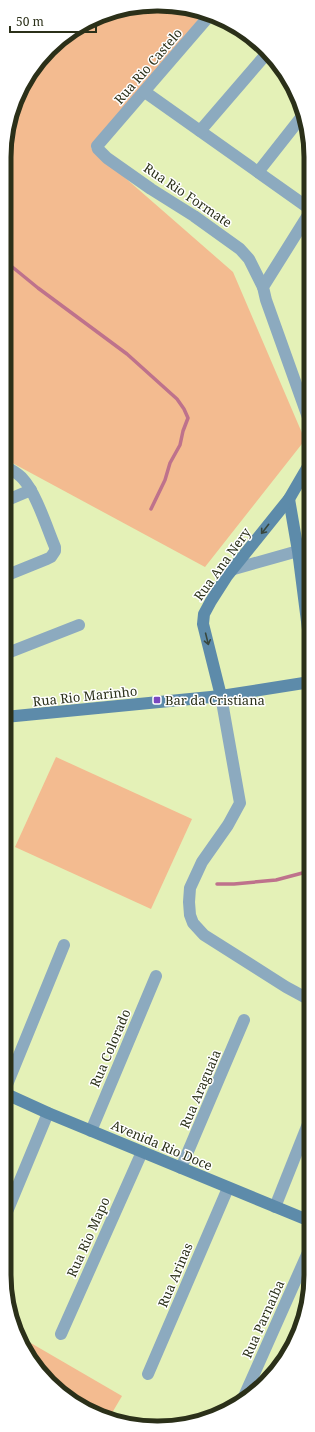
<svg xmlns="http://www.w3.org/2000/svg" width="315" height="1432" font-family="'Noto Serif',serif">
<rect width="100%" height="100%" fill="#e4f1b7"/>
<g fill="#f3bb90">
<path d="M178,5L204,13L91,148L233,272L305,440L205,567L5,459V137L25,81L64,36L118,9Z"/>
<path d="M56,757L192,819L151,909L15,847Z"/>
<path d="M17,1335L122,1396L109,1418L90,1412L42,1376Z"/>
</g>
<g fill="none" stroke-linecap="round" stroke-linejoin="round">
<g stroke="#be728c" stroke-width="3.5">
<path d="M5,261L38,288L127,354L177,399L184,409L188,418L183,431L180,445L170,463L165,480L151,509"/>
<path d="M217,884H234L276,880L310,871"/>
</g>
<g stroke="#8caabf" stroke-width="12">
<path d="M210,15L97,146L98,149L107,158L151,189L194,216L240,249L249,259L263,287"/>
<path d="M145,92L310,209"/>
<path d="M200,131L268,52"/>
<path d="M258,172L303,115"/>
<path d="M310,423L266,300L263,287L310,212"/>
<path d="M5,501L31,490"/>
<path d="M234,569L298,551"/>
<path d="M5,576L47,559L51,557L55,551V547C47,528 36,493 23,479C18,473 11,470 5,466"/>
<path d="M5,654L79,625"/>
<path d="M221,696L240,803L228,825L202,862L190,888L189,902L190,915L193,923L204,935L286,987L310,1000"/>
<path d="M4,1092L64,945"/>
<path d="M91,1131L156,976"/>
<path d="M181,1168L244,1020"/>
<path d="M275,1207L310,1119"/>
<path d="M4,1219L48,1113"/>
<path d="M61,1334L142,1152"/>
<path d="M148,1374L228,1188"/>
<path d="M242,1401L310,1248"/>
</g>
<g stroke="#5d8baa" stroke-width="12">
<path d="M289,499L298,551L310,645"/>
<path d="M221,696L203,624L204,614L211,601L227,576L289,499L310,463"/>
<path d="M5,717L221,696L310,682"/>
<path d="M4,1093L48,1113L310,1221"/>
</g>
</g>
<defs><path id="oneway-shaft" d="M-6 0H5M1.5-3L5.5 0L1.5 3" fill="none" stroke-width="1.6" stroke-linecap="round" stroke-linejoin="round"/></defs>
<g stroke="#38473d">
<use href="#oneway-shaft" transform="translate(265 529) rotate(128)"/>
<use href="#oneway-shaft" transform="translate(207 639) rotate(76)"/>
</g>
<rect fill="#7948c0" stroke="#fff" stroke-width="1.5" x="153" y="696" width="8" height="8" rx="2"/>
<g text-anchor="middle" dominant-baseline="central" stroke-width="3" stroke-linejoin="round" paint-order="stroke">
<g font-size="13" fill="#2b3019" stroke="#fff">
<text transform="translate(148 66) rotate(-49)">Rua Rio Castelo</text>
<text transform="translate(188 195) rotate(34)">Rua Rio Formate</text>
<text transform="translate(222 564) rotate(-54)">Rua Ana Nery</text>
<text transform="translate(85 696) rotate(-6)">Rua Rio Marinho</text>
<text transform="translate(110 1048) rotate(-67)">Rua Colorado</text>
<text transform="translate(200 1089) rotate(-67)">Rua Araguaia</text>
<text transform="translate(162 1145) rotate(23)">Avenida Rio Doce</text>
<text transform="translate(88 1237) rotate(-66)">Rua Rio Mapo</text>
<text transform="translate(175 1275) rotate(-67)">Rua Arinas</text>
<text transform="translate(263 1319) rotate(-66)">Rua Parnaíba</text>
</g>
<g font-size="13" fill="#2b3019" stroke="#fff" text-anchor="start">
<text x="165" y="700">Bar da Cristiana</text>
</g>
</g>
<path d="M0 0H315V1432H0ZM157 11H158A146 146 0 0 1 304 157V1275A146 146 0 0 1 158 1421H157A146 146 0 0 1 11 1275V157A146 146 0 0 1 157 11Z" fill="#fff" fill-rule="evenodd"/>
<path fill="none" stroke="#2b3019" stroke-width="5" d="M157 11H158A146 146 0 0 1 304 157V1275A146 146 0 0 1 158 1421H157A146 146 0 0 1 11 1275V157A146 146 0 0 1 157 11Z"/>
<path d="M10 26v6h86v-6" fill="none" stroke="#2b3019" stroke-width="2"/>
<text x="16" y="26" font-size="12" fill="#2b3019" stroke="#ffffff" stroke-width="3" paint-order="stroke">50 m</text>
</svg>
